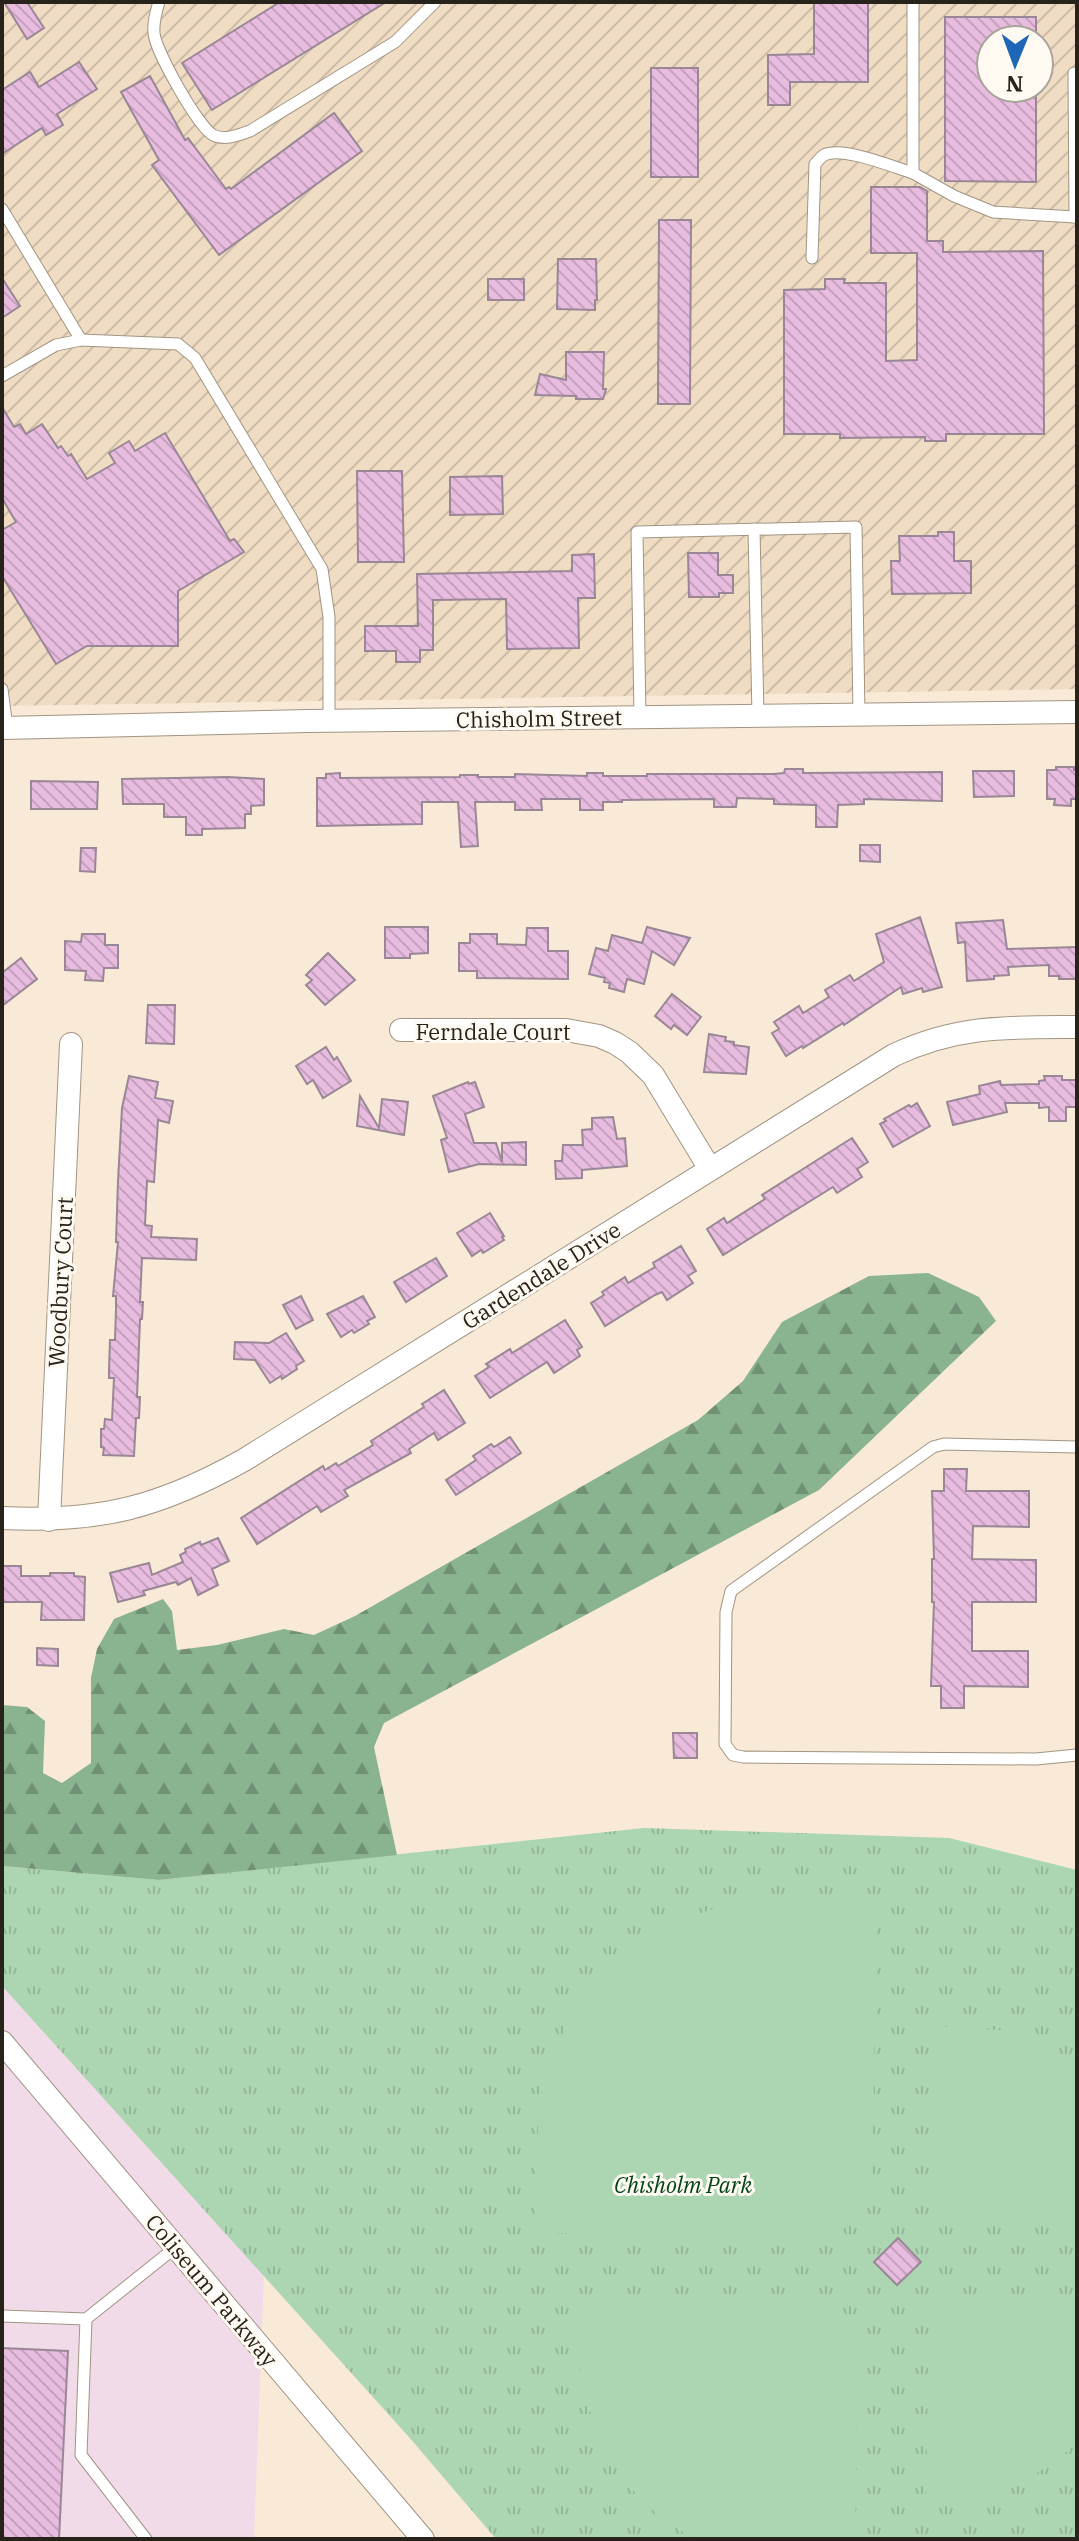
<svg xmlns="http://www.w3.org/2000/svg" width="1079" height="2541" font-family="'IBM Plex Serif',serif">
<defs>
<pattern id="industrial-furrows" width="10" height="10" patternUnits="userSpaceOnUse" patternTransform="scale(2)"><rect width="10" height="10" fill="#efdcc3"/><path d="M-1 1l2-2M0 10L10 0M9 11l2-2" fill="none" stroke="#cdbca7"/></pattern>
<pattern id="grass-tufts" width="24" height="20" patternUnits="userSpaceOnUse" patternTransform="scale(2)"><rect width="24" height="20" fill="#acd5b2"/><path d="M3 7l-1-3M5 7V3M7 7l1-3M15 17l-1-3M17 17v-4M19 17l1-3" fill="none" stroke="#94b798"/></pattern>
<pattern id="forest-firs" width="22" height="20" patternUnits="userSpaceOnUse" patternTransform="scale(2)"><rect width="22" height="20" fill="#8ab38f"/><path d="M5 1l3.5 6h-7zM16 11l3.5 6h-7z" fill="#719174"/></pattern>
<pattern id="building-back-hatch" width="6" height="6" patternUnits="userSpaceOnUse" patternTransform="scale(2)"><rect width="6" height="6" fill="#e7bcdf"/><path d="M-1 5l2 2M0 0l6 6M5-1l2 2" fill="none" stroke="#c6a1bf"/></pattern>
</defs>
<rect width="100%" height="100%" fill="#f8ead6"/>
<path fill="#f1dbe8" d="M2,1986L264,2276L254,2539H2Z"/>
<path fill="url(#industrial-furrows)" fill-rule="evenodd" d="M2,2H1077V689L2,706ZM991,40H1039V88H991Z"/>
<path fill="url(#grass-tufts)" d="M644,1828L949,1838L1077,1870V2539H496L409,2437L2,1986V1866L159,1880Z"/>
<path fill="url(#forest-firs)" d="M928,1273L979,1297L996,1321L819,1490L384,1723L374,1747L397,1855L159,1880L2,1866V1705L27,1707L45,1721L43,1773L62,1783L91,1763V1678L97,1649L114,1619L163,1599L172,1611L177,1650L217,1645L284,1629L314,1635L355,1616L698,1420L743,1381L782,1322L869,1276Z"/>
<g fill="#acd5b2">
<path d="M813,1896L877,1898L872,2201L835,2237L534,2233L538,2129L543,2079L566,2025L593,1976L623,1947L669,1924L725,1905Z"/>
<path d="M930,2026L999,2030L1057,2055L1077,2076V2225L944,2224L930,2213Z"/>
<path d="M946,2295H1077V2442C1050,2470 1015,2487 977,2495C961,2498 943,2496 926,2497L929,2311Z"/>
<path d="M577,2299L829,2300L858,2328L855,2539H692L640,2501L608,2451L581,2391Z"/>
</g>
<g fill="url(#building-back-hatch)" stroke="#9a8796" stroke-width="2">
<path d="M4,2H27L44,28L27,39Z"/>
<path d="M280,2H386L212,110L182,63Z"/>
<path d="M814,2H868V82H790V105H768V55L814,54Z"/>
<path d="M945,17H1036V40H991V88H1036V182L945,181Z"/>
<path d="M79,62L97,89L57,114L63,125L46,135L42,128L2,154V90L30,72L39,87Z"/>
<rect x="651" y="68" width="47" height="109"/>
<path d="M150,76L185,140L188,138L226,189L229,187L231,189L334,113L362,151L219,255L152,165L159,160L121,92Z"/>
<path d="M871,187H920L927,191V241H943V252L1043,251L1044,434H946V441H925V437L840,438V434H784V290L825,289V279H845L844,283H886V361L917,360V253H871Z"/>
<path d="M659,220H691L690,404H658Z"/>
<path d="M558,259H596L597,300H595V310L557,309Z"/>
<path d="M2,278L20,306L2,318Z"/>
<rect x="488" y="279" width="36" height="21"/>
<path d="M566,352H604L603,389H606L603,399H576V396L535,395L540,374L566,380Z"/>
<path d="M2,407L14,427L20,424L26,434L42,424L58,448L61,446L68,456L71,454L87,479L115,463L109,453L129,441L135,451L165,433L230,541L234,539L244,552L178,591V646H87L56,664L2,576V530L16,522L2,498Z"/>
<path d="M357,471H402L404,562H358Z"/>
<path d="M502,476L503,514L450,515V477Z"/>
<path d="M938,532H954V561H971V593L892,594L891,561H900L899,536H938Z"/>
<path d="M688,553H718V575H733V593H719V597H689Z"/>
<path d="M594,554L595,598H578L579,648L507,649L506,599L433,600V650H420V662H396V651H365V626H418L417,574L572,571V555Z"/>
<path d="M1056,767H1074V770L1077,771V799H1071V806L1054,805L1055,799H1047V770H1056Z"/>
<path d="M785,769H803V773L942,772V801L864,799V804L838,805L837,827H816V805L774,804V799L737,798L736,807H714V799L622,800V802H603V810H580V799H541L542,810H515V802H475L478,846L461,847L458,802H422V824L317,826V778H326V774L340,773V778L460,777V775H478V777H515V774L587,776V773H603V776H647V774H774L784,773Z"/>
<path d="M973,771H1014V796L974,797Z"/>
<path d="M228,777L264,779V805L251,806V814H245V828L202,829V835H186V817H164V804H123L122,779Z"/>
<path d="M31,781L98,782L97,809H31Z"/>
<path d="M860,845H880V862L860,861Z"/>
<path d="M81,848H96L95,872L80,871Z"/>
<path d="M920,917L942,987L923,992L922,988L903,994L901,987L844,1025L843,1023L803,1048L802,1046L786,1056L772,1033L779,1029L774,1022L799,1006L803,1013L829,997L825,990L850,975L854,981L884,962L876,934Z"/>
<path d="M1003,920L1007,949L1077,947V979H1059V976H1049V965L1008,967L1009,975L994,976V979L967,981L965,942L958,943L956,923Z"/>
<path d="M385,927H428V953L410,954V958H385Z"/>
<path d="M647,927L690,938L674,965L652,951L644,984L627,979L624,992L609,988L610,983L604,982L605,978L589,974L596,948L608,951L612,935L642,943Z"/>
<path d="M527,928H548V951H568V979L477,978V971H459V943H470V934H497V944L526,945Z"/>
<path d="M82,934H105V945H118V968H104L103,981L85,980L86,971L65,970V941L81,942Z"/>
<path d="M328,953L355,980L325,1005L306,985L312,980L306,975Z"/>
<path d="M21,958L37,979L2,1006V973Z"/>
<path d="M672,994L701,1017L687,1035L674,1025L671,1029L655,1016Z"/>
<path d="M148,1005H175L174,1044L146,1043Z"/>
<path d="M709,1034L726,1037L725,1041L734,1042V1045L749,1047L746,1074L704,1072Z"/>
<path d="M326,1047L334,1060L337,1057L351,1081L323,1098L313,1080L307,1084L296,1066Z"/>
<path d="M129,1076L158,1082L155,1098L173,1101L169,1123L158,1120L154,1182L147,1181L145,1225L152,1226L151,1237L197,1239L196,1260L142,1258L140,1302H143L142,1319H140L137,1397H140L139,1418H136L134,1456L103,1455L104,1448L101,1447V1429H104L105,1419L112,1420L114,1378H109V1369L110,1340H115L116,1309V1296H113L118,1242H116L118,1181L122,1108Z"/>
<path d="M1044,1076H1062V1080H1077V1107H1066V1121H1049V1107L1039,1108V1103H1005L1007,1112L953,1125L947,1102L980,1094L979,1086L1000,1081L1001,1085L1039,1084V1081L1045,1080Z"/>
<path d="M468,1082L469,1084L475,1082L484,1107L465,1114L474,1143H496L502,1162V1143L526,1142V1165L479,1164L449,1172L441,1140L447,1138L433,1096Z"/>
<path d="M360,1096L379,1128L382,1099L408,1102L404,1135L357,1126Z"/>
<path d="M917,1103L930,1126L893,1147L880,1124L886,1121L884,1119L909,1105L911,1107Z"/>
<path d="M613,1117L617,1139L625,1138L627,1166L582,1170V1178L556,1179L555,1161H562L563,1145H583L582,1130L592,1129V1118Z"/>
<path d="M852,1138L868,1162L857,1169L862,1177L837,1193L833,1187L723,1255L707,1229L724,1218L727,1223L765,1199L762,1195Z"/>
<path d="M490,1213L504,1236L502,1237L504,1240L483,1253L481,1250L472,1256L457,1233Z"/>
<path d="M681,1246L696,1271L688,1276L693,1283L667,1300L662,1292L655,1295L605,1326L591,1303L604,1295L602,1292L625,1277L628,1283L655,1267L653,1263Z"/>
<path d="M436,1258L447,1276L406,1302L394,1282Z"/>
<path d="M301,1296L313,1320L296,1329L283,1305Z"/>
<path d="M363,1296L375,1317L367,1321L369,1324L354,1333L352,1330L341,1337L327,1314Z"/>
<path d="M565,1320L582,1347L577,1350L580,1356L554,1373L547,1362L490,1398L475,1376L489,1367L486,1364L510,1349L512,1353Z"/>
<path d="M286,1333L304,1361L296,1366L297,1369L282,1379L281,1376L270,1383L255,1360L234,1359L235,1342L269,1343Z"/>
<path d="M444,1390L465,1423L438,1440L434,1433L409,1449L411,1453L344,1490L348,1496L321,1512L317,1506L257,1544L241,1518L323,1466L325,1470L336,1463L338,1466L373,1445L371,1441L424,1407L422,1404Z"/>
<path d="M510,1437L521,1453L456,1495L446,1480L476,1460L473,1456L491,1444L494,1447Z"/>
<path d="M944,1469H967L966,1491H1029V1527L973,1526L972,1559L1036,1560V1602H972V1651H1028V1687L964,1686V1708H941V1686H931L934,1602H932V1559H934L932,1491H944Z"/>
<path d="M218,1538L229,1561L212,1569L218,1585L198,1595L191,1578L178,1585L176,1582L143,1591L145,1595L118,1602L110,1573L149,1563L152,1575L183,1562L180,1555L186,1552L185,1549L200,1542L201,1545Z"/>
<path d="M2,1566H21V1576H50V1573H74V1576L85,1577L84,1620H41L42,1602H2Z"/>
<path d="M37,1648L58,1649V1666L37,1665Z"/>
<path d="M673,1733H697V1758H674Z"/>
<path d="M898,2238L921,2262L897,2285L874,2262Z"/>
<path d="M2,2348L68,2351L59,2539H2Z"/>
</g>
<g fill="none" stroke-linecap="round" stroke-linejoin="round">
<defs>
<g id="service">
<path d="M159,2C156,12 153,22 154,33C155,50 198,127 213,135C225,141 238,135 250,131L395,42L435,2"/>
<path d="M913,2V173L954,196L993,212L1075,217"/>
<path d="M1077,73H1074L1075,217H1077"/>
<path d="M2,209L81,340"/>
<path d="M812,258L815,164C817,162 822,156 824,155C843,146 893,167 913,173"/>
<path d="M2,376L56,345L81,340L178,344L195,358L322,569L329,617V721"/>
<path d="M754,529L758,716"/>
<path d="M2,689L7,727"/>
<path d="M640,717L637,532L856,527L859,715"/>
<path d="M1077,1447L944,1444L933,1447L731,1591L726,1612L725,1744L733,1755L743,1757L1036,1759L1077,1755"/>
<path d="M2,2316L86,2319L176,2247"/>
<path d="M86,2319L81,2455L146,2539"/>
</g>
<g id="minor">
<path d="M2,728L308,721L1077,712"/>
<path d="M401,1030H566L599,1036L615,1043L629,1052L653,1075L710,1169"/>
<path d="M2,1518C99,1523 160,1507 244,1460L894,1055C958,1025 1009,1027 1077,1027"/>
<path d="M49,1520L71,1044"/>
<path d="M2,2042L423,2539"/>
</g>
</defs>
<use href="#service" stroke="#a19482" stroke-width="13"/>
<use href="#minor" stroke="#a19482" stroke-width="24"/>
<use href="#service" stroke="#fff" stroke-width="11"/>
<use href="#minor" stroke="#fff" stroke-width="22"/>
</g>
<g text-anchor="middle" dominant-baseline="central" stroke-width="6" stroke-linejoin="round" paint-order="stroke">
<g font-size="22" fill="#27221a" stroke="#fef9f1">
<text transform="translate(539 718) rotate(-1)">Chisholm Street</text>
<text x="493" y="1031">Ferndale Court</text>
<text transform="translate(541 1275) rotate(-32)">Gardendale Drive</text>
<text transform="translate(60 1282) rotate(-87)">Woodbury Court</text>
<text transform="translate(212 2290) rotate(50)">Coliseum Parkway</text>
</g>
<g font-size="22" font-style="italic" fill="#004417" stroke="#fef9f1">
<text x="683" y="2184">Chisholm Park</text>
</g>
</g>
<rect width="1079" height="2541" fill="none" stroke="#27221a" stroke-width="8"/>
<g transform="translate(1015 64) rotate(181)"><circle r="38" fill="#fef9f1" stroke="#a8a39b" stroke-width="2"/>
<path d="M0-6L14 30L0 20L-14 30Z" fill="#1e67b7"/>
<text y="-12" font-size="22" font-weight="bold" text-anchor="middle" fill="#27221a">N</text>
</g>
</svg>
